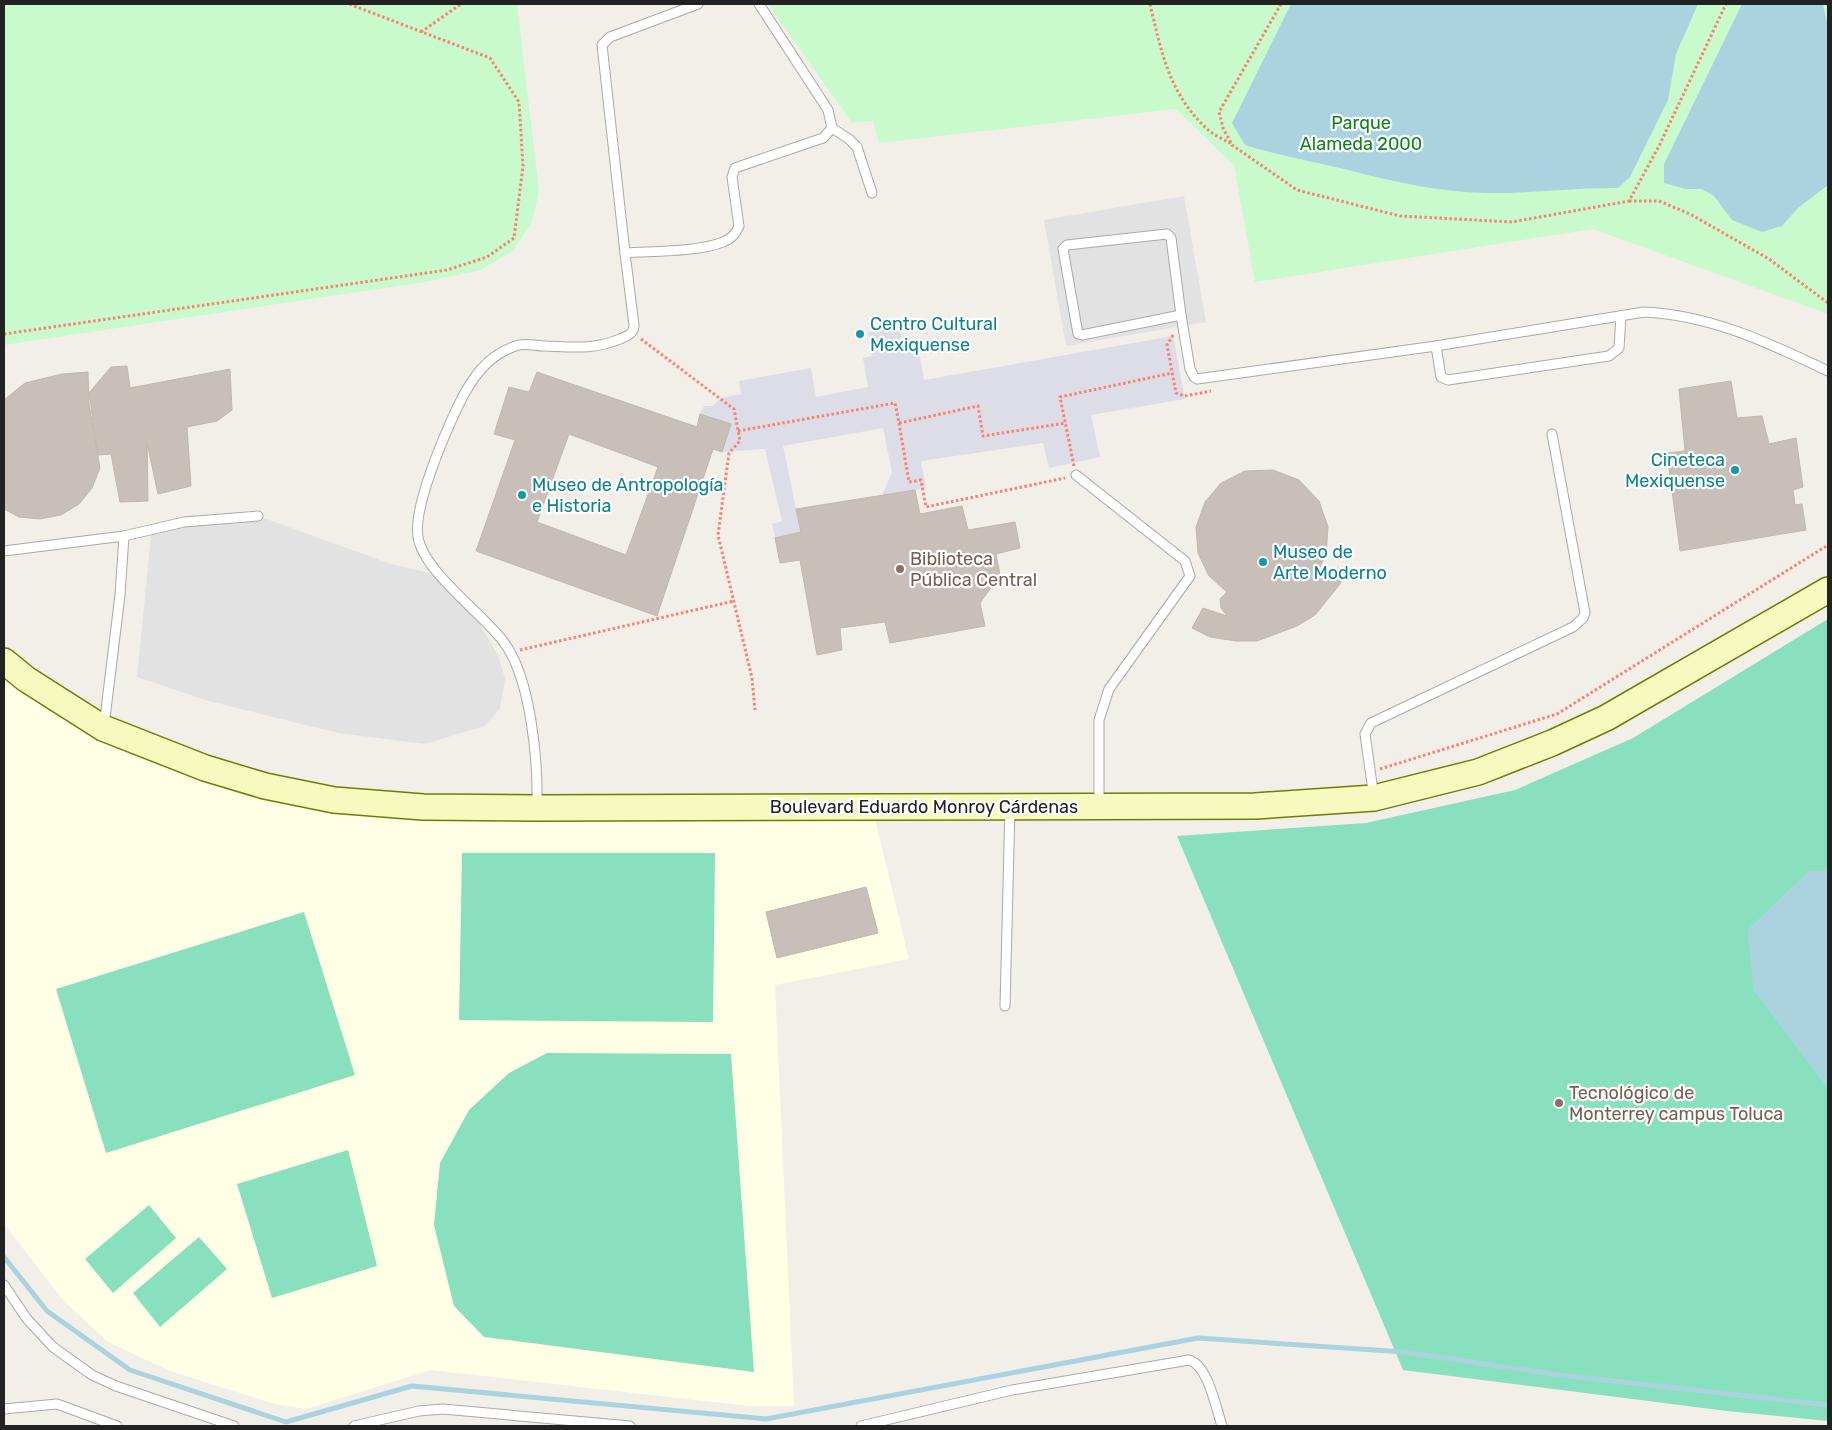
<svg xmlns="http://www.w3.org/2000/svg" width="1832" height="1430" font-family="Rubik,sans-serif">
<rect width="100%" height="100%" fill="#f2efe9"/>
<path fill="#ffffe5" d="M4,675L206,779L321,810L875,819L909,959L775,985L794,1406H749L431,1370L306,1409L275,1404L170,1371L108,1342L64,1301L4,1224Z"/>
<g fill="#c8facc">
<path d="M4,4H517L539,191L532,222L512,252L480,270L425,282L4,345Z"/>
<path d="M768,4H1828V314L1593,229L1255,282L1234,165L1176,109L879,143L873,121L852,123Z"/>
</g>
<g fill="#88e0be">
<path d="M1828,619V1421L1727,1411L1403,1370L1177,836L1366,823L1515,790L1633,738Z"/>
<path d="M462,853H715L713,1022L459,1020Z"/>
<path d="M304,912L355,1075L106,1153L56,989Z"/>
<path d="M547,1053L731,1054L754,1372L484,1337L454,1306L434,1225L440,1163L469,1110L509,1073Z"/>
<path d="M348,1150L377,1266L272,1298L237,1184Z"/>
<path d="M149,1205L176,1238L113,1293L85,1259Z"/>
<path d="M199,1237L227,1269L160,1327L133,1293Z"/>
</g>
<g fill="#e2e2e2">
<path d="M1184,196L1206,322L1066,346L1044,220Z"/>
<path d="M258,516L391,564L430,573L475,616L498,655L505,679L500,709L484,726L425,744L338,733L205,700L137,677L152,526Z"/>
</g>
<path fill="#dddde8" d="M899,325L904,352L919,350L924,380L1173,336L1185,399L1091,415L1100,457L1049,468L1043,443L921,461L926,488L882,496L892,472L883,428L783,446L801,532L775,538L772,524L782,521L765,449L722,452L731,424L700,414L704,406H713L721,398L741,394L739,381L811,368L816,397L868,387L863,358L872,356L868,332Z"/>
<g fill="#aad3df">
<path d="M1291,4H1698L1676,54L1668,100L1630,177L1618,188C1574,187 1530,194 1486,193C1437,192 1391,181 1344,169C1311,161 1278,155 1245,145L1232,123Z"/>
<path d="M1742,4H1823L1828,27V185L1798,208L1782,226L1762,232L1732,220L1714,196L1702,189H1686L1664,183V164Z"/>
<path d="M1809,871H1828V1089L1754,991L1747,930Z"/>
</g>
<g fill="none" stroke-linecap="round" stroke-linejoin="round">
<path stroke="#aad3df" stroke-width="5" d="M4,1257L47,1311L130,1370L286,1422L412,1386L766,1419L1198,1338L1404,1352L1560,1375L1828,1405"/>
</g>
<g fill="#c7bfb8" stroke="#c4b6ab" fill-rule="evenodd">
<path d="M127,366L130,388L230,369L232,410L217,421L187,427L191,486L158,494L147,443L148,501L120,502L111,454L98,455L89,393L111,367Z"/>
<path d="M88,372L89,404L100,468L92,488L79,504L61,515L40,519L19,517L4,509V400L25,383L62,374Z"/>
<path d="M537,372L697,427L700,414L731,424L722,452L713,449L657,616L476,551L515,440L494,434L509,387L529,392ZM569,434L658,467L626,555L537,522Z"/>
<path d="M1731,381L1737,418L1762,416L1769,444L1796,438L1803,487L1793,490L1795,505L1802,504L1806,530L1680,551L1667,453L1685,451L1679,389Z"/>
<path d="M1273,470L1299,480L1319,501L1328,527L1326,555L1315,577L1319,579L1325,572L1338,568L1346,572L1340,584L1315,615L1297,626L1257,641H1236L1210,637L1192,628L1203,608L1227,616L1221,608L1220,599L1227,592L1209,576L1198,553L1196,527L1205,502L1221,483L1245,471Z"/>
<path d="M915,490L920,514L962,506L968,530L1015,522L1020,548L996,554L1000,575L980,603L985,626L890,643L885,622L840,628L842,650L817,655L800,560L780,563L775,538L801,532L796,509Z"/>
<path d="M866,887L878,933L777,958L766,912Z"/>
</g>
<g fill="none" stroke-linecap="round" stroke-linejoin="round">
<defs>
<g id="lane">
<path d="M832,128L849,139L857,147L872,193"/>
<path d="M1167,234L1171,238L1181,315L1082,335L1078,334L1063,249L1067,245Z"/>
<path d="M625,253L602,45L610,37L698,4"/>
<path d="M1181,315L1190,369L1194,377L1197,379L1436,346L1644,312C1711,315 1769,343 1828,371"/>
<path d="M1436,346L1441,377L1448,380L1609,356L1619,348L1621,316"/>
<path d="M1076,475L1185,561L1190,576L1109,689L1099,720V804"/>
<path d="M124,536L184,522L258,516"/>
<path d="M4,551L124,536L120,595L104,726"/>
<path d="M1374,798L1365,734L1371,723L1573,627L1583,618L1585,613L1552,434"/>
<path d="M537,806C538,761 531,677 503,641C480,611 424,572 418,537C413,507 444,436 457,408C471,379 487,354 519,345C527,343 537,346 545,346C573,347 593,350 620,339C627,336 634,334 634,325L625,253C652,251 699,252 723,242C731,239 736,234 739,226L732,177L735,168L823,138L832,128L828,110L759,4"/>
<path d="M1005,1006L1010,807"/>
<path d="M4,1285L27,1319L53,1347L92,1375L116,1386L234,1426"/>
<path d="M4,1409L57,1404L117,1426"/>
<path d="M354,1426L419,1411L443,1409L630,1426"/>
<path d="M861,1426L1012,1390L1189,1360C1208,1365 1216,1408 1222,1426"/>
</g>
<path id="secondary" d="M4,661L26,679L103,728L205,768L265,786L334,800L423,807L537,808L1255,806L1374,798L1478,772L1552,743L1606,718L1828,590"/>
</defs>
<use href="#lane" stroke="#a9a9a9" stroke-width="11"/>
<use href="#secondary" stroke="#707d05" stroke-width="28"/>
<g stroke="#fa8072" stroke-width="3" stroke-dasharray="2.5 2.5" stroke-linecap="butt">
<path d="M1150,4C1161,50 1168,90 1203,125C1210,133 1222,139 1232,144"/>
<path d="M1281,4L1219,112L1223,128L1232,145L1297,190L1400,216L1512,222L1629,201L1659,146L1726,4"/>
<path d="M421,32L461,4"/>
<path d="M1629,201H1659L1690,214L1769,259L1828,303"/>
<path d="M4,334L447,270L487,257L514,238L523,166L519,102L490,58L349,4"/>
<path d="M1173,335L1167,345L1176,393L1185,396L1211,391"/>
<path d="M641,339L734,409L740,441L729,453L718,535L752,678L755,710"/>
<path d="M899,423L909,482L921,480L926,507L1065,478"/>
<path d="M738,431L895,403L899,423L978,406L983,436L1066,423"/>
<path d="M1074,466L1060,397L1172,373"/>
<path d="M520,650L734,601"/>
<path d="M1380,769L1557,714L1828,545"/>
</g>
<use href="#lane" stroke="#fff" stroke-width="9"/>
<use href="#secondary" stroke="#f7fabf" stroke-width="25"/>
</g>
<g fill="#0f9aa8" stroke="#fff" stroke-width="2">
<circle cx="860" cy="334" r="5"/>
<circle cx="1735" cy="470" r="5"/>
<circle cx="522" cy="495" r="5"/>
<circle cx="1263" cy="562" r="5"/>
</g>
<g fill="#8d6e63" stroke="#fff" stroke-width="2">
<circle cx="900" cy="569" r="5"/>
<circle cx="1559" cy="1103" r="5"/>
</g>
<g text-anchor="middle" dominant-baseline="central" stroke-width="4.5" stroke-linejoin="round" paint-order="stroke">
<g font-size="18" fill="#0c8416" stroke="#fff">
<text x="1361" y="123">Parque<tspan x="1361" dy="21">Alameda 2000</tspan></text>
</g>
<g font-size="18" fill="#0d838f" stroke="#fff" text-anchor="start">
<text x="870" y="324">Centro Cultural<tspan x="870" dy="21">Mexiquense</tspan></text>
<text x="1725" y="460" text-anchor="end">Cineteca<tspan x="1725" dy="21">Mexiquense</tspan></text>
<text x="532" y="485">Museo de Antropología<tspan x="532" dy="21">e Historia</tspan></text>
<text x="1273" y="552">Museo de<tspan x="1273" dy="21">Arte Moderno</tspan></text>
</g>
<g font-size="18" fill="#785e54" stroke="#fff" text-anchor="start">
<text x="910" y="559">Biblioteca<tspan x="910" dy="21">Pública Central</tspan></text>
<text x="1569" y="1093">Tecnológico de<tspan x="1569" dy="21">Monterrey campus Toluca</tspan></text>
</g>
<g font-size="18" fill="#222" stroke="#fff">
<text x="924" y="807">Boulevard Eduardo Monroy Cárdenas</text>
</g>
</g>
<rect width="1832" height="1430" fill="none" stroke="#222222" stroke-width="10"/>
</svg>
